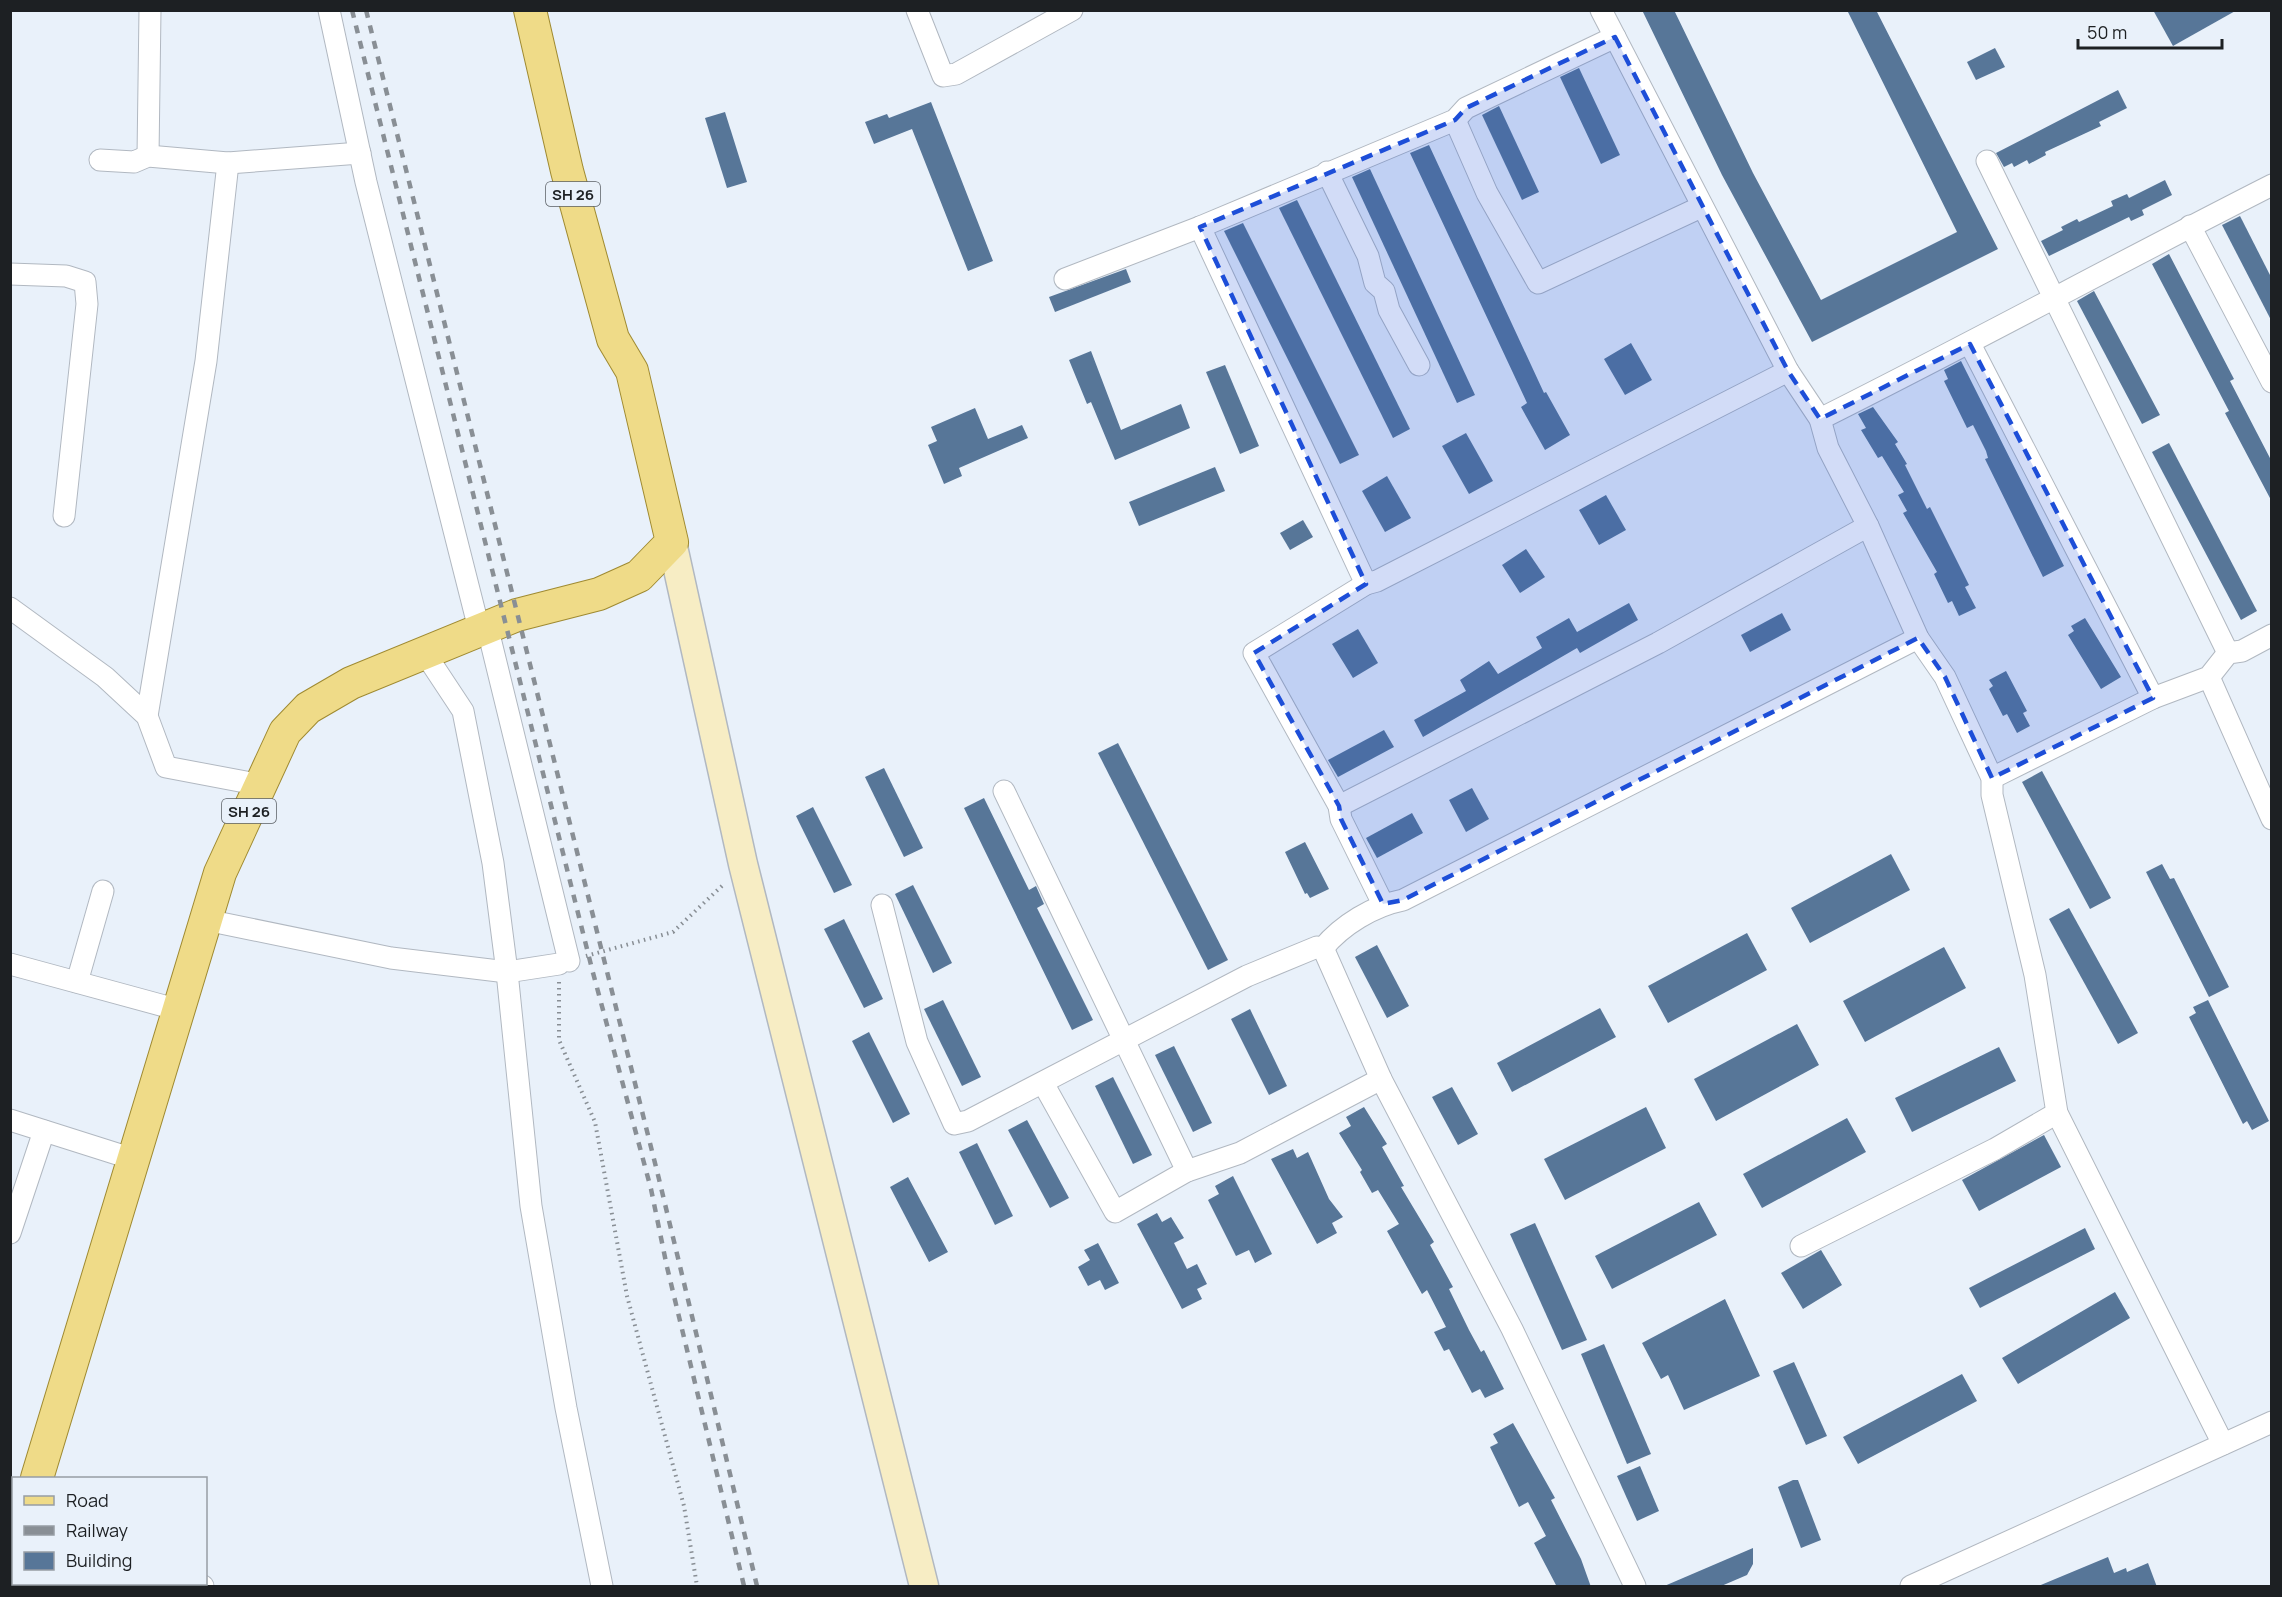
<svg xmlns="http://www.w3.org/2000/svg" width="2282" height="1597" font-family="Manrope,sans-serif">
<rect width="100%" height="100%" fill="#e9f1fa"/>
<g fill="#577698">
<path d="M1642,10H1674L1753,173L1821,300L1957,232L1847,10H1876L1998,249L1812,342L1722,175Z"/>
<path d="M2153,10H2237L2173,46Z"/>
<path d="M1995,48L2005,67L1976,80L1967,62Z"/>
<path d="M1579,68L1620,155L1601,164L1560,77Z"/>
<path d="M2118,90L2127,108L2099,122L2101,126L2045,152L2046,155L2029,164L2027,160L2014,167L2012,163L2004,167L1996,153Z"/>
<path d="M931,102L993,261L968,271L912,129L874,144L865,122L887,114L889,118Z"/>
<path d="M1499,106L1539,192L1522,200L1482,115Z"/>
<path d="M725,112L747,182L727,188L705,118Z"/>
<path d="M1429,145L1544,393L1546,392L1570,435L1545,450L1521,407L1527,403L1410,153Z"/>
<path d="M1370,169L1475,395L1457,403L1352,177Z"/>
<path d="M2165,180L2172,195L2142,210L2144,215L2131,221L2129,217L2049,256L2041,241L2063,230L2061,227L2077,219L2079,222L2113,206L2111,201L2127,194L2129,198Z"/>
<path d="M1297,200L1410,429L1393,438L1279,208Z"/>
<path d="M2240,216L2271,277V320L2222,225Z"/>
<path d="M1243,223L1359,455L1340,464L1224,231Z"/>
<path d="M2169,254L2234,379L2230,381L2271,460V500L2225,413L2229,411L2152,264Z"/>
<path d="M1126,269L1131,282L1055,312L1049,297Z"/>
<path d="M2094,291L2160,415L2142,424L2077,301Z"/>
<path d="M1631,343L1652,380L1625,395L1604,359Z"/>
<path d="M1091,351L1121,430L1181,404L1190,428L1115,460L1091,402L1087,404L1069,360Z"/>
<path d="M1961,361L2064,566L2043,577L1985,459L1988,458L1986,451L1973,425L1967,428L1944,381L1948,379L1944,370Z"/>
<path d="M1225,365L1259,446L1240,454L1206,372Z"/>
<path d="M1873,407L1898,442L1895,444L1907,464L1905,465L1927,509L1930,507L1969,585L1965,587L1976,608L1959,616L1952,601L1948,603L1934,574L1937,572L1903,513L1907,511L1898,495L1904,492L1882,456L1878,458L1861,430L1866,428L1858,414Z"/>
<path d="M975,408L988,439L1022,425L1028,438L959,468L962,476L944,484L928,445L937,441L931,427Z"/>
<path d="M1466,433L1493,481L1469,494L1442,446Z"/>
<path d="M2169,443L2257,611L2241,620L2152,452Z"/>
<path d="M1215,467L1225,491L1139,526L1129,502Z"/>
<path d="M1387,476L1411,518L1385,532L1362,491Z"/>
<path d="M1606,495L1626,530L1599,545L1579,510Z"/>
<path d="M1303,520L1313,537L1290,550L1280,533Z"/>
<path d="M1526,549L1545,577L1520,593L1502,565Z"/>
<path d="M1629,603L1638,620L1580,653L1577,648L1423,737L1414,720L1466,691L1460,680L1489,661L1498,674L1542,648L1536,637L1569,618L1577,632Z"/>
<path d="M1782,613L1791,630L1750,652L1741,635Z"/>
<path d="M2085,618L2121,677L2101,689L2068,635L2074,631L2071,626Z"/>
<path d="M1358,629L1378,663L1353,678L1332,644Z"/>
<path d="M2006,671L2027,711L2023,713L2030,726L2017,733L2007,714L2003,716L1989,689L1993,686L1989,680Z"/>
<path d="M1384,730L1394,747L1338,777L1328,760Z"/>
<path d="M1118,743L1228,960L1208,970L1098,753Z"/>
<path d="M884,768L923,848L904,857L865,777Z"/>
<path d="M2042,771L2111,898L2090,909L2022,782Z"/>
<path d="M1472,788L1489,819L1466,832L1449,800Z"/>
<path d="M984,798L1029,890L1036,886L1044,904L1037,908L1093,1020L1072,1030L964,808Z"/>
<path d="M813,807L852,885L834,893L796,816Z"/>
<path d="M1412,813L1423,833L1377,858L1366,838Z"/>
<path d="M1305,842L1329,889L1310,898L1307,893L1305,894L1285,852Z"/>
<path d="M1891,854L1910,890L1810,943L1791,908Z"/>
<path d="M2162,864L2170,879L2174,878L2229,987L2209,997L2146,872Z"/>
<path d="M913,885L952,963L933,973L895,894Z"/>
<path d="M2069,908L2138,1033L2118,1044L2049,919Z"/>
<path d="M844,919L883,999L864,1008L824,929Z"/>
<path d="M1747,933L1767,970L1668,1023L1648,986Z"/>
<path d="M1377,945L1409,1006L1387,1018L1355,957Z"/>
<path d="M1944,947L1966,988L1865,1042L1843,1001Z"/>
<path d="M943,1000L981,1077L962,1086L924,1009Z"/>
<path d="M2208,1000L2269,1121L2252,1130L2247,1121L2243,1124L2189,1017L2196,1013L2193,1007Z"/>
<path d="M1600,1008L1616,1037L1512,1092L1497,1063Z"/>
<path d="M1250,1009L1287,1086L1269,1095L1231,1019Z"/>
<path d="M1797,1024L1819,1065L1716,1121L1694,1079Z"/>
<path d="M869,1032L910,1114L893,1123L852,1041Z"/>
<path d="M1174,1046L1212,1123L1193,1132L1155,1055Z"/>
<path d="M1999,1047L2016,1081L1912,1132L1895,1098Z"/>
<path d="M1113,1077L1152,1155L1133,1164L1095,1086Z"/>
<path d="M1452,1087L1478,1134L1458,1145L1432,1097Z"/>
<path d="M1364,1107L1387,1144L1382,1147L1404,1186L1401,1187L1434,1242L1430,1245L1453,1287L1449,1289L1469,1330L1481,1352L1484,1350L1504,1389L1485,1398L1480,1389L1472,1393L1449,1349L1444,1351L1434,1332L1446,1327L1427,1290L1422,1294L1387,1231L1399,1224L1378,1190L1372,1193L1360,1172L1362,1170L1339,1133L1351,1126L1346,1117Z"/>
<path d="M1646,1107L1666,1148L1565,1200L1544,1159Z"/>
<path d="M1847,1118L1866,1152L1762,1208L1743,1174Z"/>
<path d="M1027,1120L1069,1198L1050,1208L1008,1130Z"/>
<path d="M2044,1135L2061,1167L1979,1211L1962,1180Z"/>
<path d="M977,1143L1013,1216L995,1225L959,1152Z"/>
<path d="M1293,1149L1297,1158L1308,1152L1329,1199L1343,1217L1332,1223L1337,1233L1317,1244L1271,1159Z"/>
<path d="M1233,1176L1272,1254L1255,1263L1249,1250L1236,1256L1208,1200L1219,1194L1215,1186Z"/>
<path d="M908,1177L948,1252L929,1262L890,1187Z"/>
<path d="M1699,1202L1717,1235L1612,1289L1595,1256Z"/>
<path d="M1157,1213L1162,1222L1171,1217L1184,1238L1174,1243L1187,1269L1197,1264L1207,1284L1197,1289L1202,1299L1182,1309L1137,1224Z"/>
<path d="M1535,1223L1587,1340L1562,1350L1510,1234Z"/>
<path d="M2085,1228L2095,1249L1980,1308L1969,1288Z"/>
<path d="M1098,1243L1119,1283L1105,1290L1100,1280L1088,1286L1078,1267L1090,1260L1084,1250Z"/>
<path d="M1821,1250L1842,1285L1803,1309L1781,1273Z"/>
<path d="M2115,1292L2130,1318L2018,1384L2002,1358Z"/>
<path d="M1725,1299L1760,1376L1684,1410L1668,1375L1661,1379L1642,1343Z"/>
<path d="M1604,1344L1651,1454L1627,1464L1581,1354Z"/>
<path d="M1794,1362L1827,1436L1806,1445L1773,1371Z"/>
<path d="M1962,1374L1977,1401L1858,1464L1843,1437Z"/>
<path d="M1513,1423L1555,1498L1551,1500L1581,1559L1591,1587H1557L1534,1543L1546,1536L1528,1502L1519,1507L1490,1447L1498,1443L1493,1434Z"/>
<path d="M1640,1466L1659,1511L1637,1521L1617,1476Z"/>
<path d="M1793,1480H1798L1821,1540L1801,1548L1778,1487Z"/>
<path d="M1753,1548V1564L1747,1575L1719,1587H1662Z"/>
<path d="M2108,1557L2114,1573L2126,1568L2127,1572L2148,1563L2157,1587H2036Z"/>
</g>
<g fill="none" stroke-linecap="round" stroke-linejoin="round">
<defs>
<g id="street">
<path d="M329,10L366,182L479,629"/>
<path d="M917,10L943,76L956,74L1072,10"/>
<path d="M1601,10L1788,371L1820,419L1828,448L1868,526L1918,638L1945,677L1992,778V795L2035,975L2057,1113L2223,1444"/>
<path d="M1455,120L1487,193L1538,283L1701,207"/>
<path d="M148,156L150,10"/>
<path d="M100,160L134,162L148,156L228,163L360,153"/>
<path d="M1987,161L2228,653"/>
<path d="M1327,172L1368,256L1375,283L1384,291L1389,310L1419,365"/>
<path d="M2190,226L2272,382"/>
<path d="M1200,227L1366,584"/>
<path d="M10,274L66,276L85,282L87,304L64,516"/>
<path d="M1065,279L1200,227L1455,120L1466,108L1615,37"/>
<path d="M1970,344L2153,698"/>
<path d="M1820,419C1972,343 2120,262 2272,185"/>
<path d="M10,608L105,677L147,716L166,767L261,785"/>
<path d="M487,626L569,961"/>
<path d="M424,652L463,711L493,863L507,972L531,1206L566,1408L602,1586"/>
<path d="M2209,677L2272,819"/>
<path d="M147,716L206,361L228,163"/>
<path d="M1992,778L2153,698L2209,677L2228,653L2242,651L2272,635"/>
<path d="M1004,791L1187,1171"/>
<path d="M1339,806L1658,643L1868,526"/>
<path d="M1383,904L1341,819L1339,806L1254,653L1366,584L1377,581L1788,371"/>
<path d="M882,905L917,1042L954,1124L968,1121L1247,976L1317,947L1323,948L1381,1079L1512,1329L1635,1586"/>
<path d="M206,920L391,958L507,972L559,964"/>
<path d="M1323,948C1342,925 1373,906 1403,900L1918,638"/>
<path d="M10,964L179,1010"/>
<path d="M77,982L103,891"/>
<path d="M1043,1083L1115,1212L1187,1171L1240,1153L1381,1079"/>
<path d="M10,1120L133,1159"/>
<path d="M10,1233L44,1131"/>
<path d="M1801,1246L1995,1149L2057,1113"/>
<path d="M187,1584L203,1586"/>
<path d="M1911,1586L2272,1422"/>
</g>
<path id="secondary" d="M672,542L743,864L924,1586"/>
<g id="primary">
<path d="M37,1478L220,873L285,732L308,708L351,683L517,615L599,594L639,576L672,542L632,371L613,339L567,171L530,10"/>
<path d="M10,1566L14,1556"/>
</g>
</defs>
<use href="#street" stroke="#b1b8c1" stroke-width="23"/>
<use href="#secondary" stroke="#b1b8c1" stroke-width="31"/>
<use href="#primary" stroke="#9f8a31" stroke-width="34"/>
<g stroke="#888e94" stroke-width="4" stroke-dasharray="1.5 4.5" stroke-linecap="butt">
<path d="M586,956L673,932L724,884"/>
<path d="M559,982V1040L595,1122L627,1296L684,1506L697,1586"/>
</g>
<use href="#street" stroke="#fff" stroke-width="21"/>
<use href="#secondary" stroke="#f7edc4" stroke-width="28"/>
<use href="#primary" stroke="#efdb88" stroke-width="32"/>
<g stroke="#898f95" stroke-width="4.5" stroke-dasharray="8 8" stroke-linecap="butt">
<path d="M352,10L592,969L651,1189L667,1267L744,1586"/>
<path d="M366,10L658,1175L757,1586"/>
</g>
</g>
<path fill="#1d4ed8" fill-opacity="0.2" stroke="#1d4ed8" stroke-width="4.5" stroke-dasharray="12 8" stroke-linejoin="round" d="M1615,37L1788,371L1820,419L1970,344L2153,698L1992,778L1945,677L1918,638L1403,900L1383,904L1341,819L1339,806L1254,653L1366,584L1200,227L1455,120L1466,108Z"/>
<g text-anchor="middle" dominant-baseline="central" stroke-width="4.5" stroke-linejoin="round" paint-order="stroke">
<g fill="#e9f1fa" stroke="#5a5f64" stroke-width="1.5">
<rect x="546" y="182" width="54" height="24" rx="4.5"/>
<rect x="222" y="799" width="54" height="24" rx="4.5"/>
</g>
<g font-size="15" font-weight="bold" fill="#1d2023">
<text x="573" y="194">SH 26</text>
<text x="249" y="811">SH 26</text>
</g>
</g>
<rect width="2282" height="1597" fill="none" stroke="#1d2023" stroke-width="24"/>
<rect x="12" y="1477" width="195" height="108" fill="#e9f1fa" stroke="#979da4" stroke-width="1.5"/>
<rect x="24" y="1496" width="30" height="9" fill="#efdb88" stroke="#979da4" stroke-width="1.5"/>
<text x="66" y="1507" font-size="18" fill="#1d2023">Road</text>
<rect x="24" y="1526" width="30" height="9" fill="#898f95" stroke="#979da4" stroke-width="1.5"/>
<text x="66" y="1537" font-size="18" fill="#1d2023">Railway</text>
<rect x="24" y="1552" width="30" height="18" fill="#577698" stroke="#979da4" stroke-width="1.5"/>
<text x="66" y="1567" font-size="18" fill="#1d2023">Building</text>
<path d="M2078 39v9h144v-9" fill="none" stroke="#1d2023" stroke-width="3"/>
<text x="2087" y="39" font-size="18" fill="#1d2023" stroke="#e9f1fa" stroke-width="4.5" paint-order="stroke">50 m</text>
</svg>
